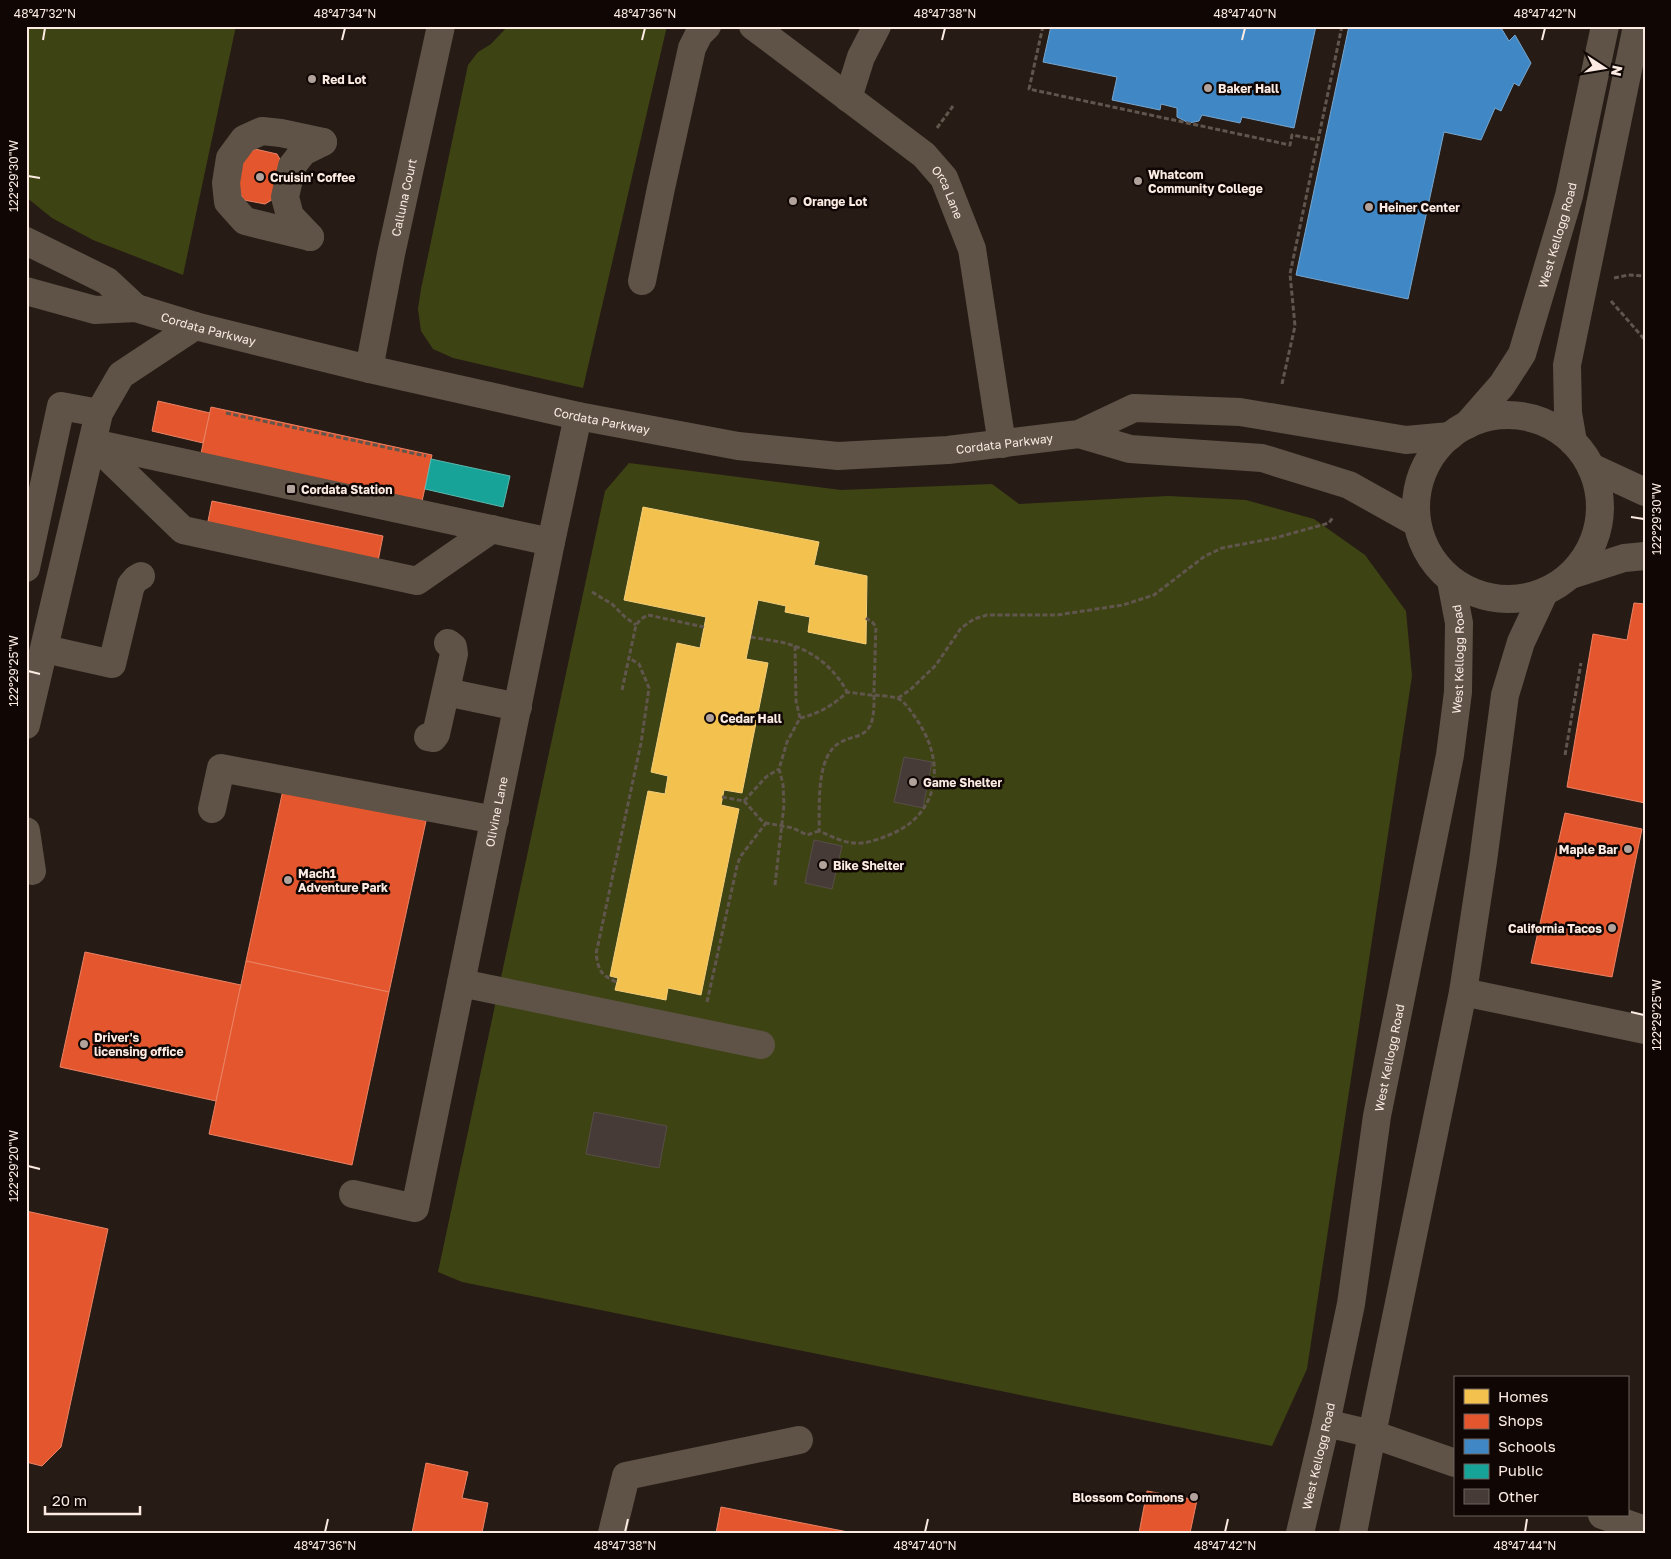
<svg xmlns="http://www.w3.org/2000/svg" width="1671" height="1559" font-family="'Golos Text',sans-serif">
<rect width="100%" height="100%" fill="#271b16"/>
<g fill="#3d4313">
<path d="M26,26H236L183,275L93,240L52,218L26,197Z"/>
<path d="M508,26H667L583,388L453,358L433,349L421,331L418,309L421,289L468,65L478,52L491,44Z"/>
<path d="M629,463L841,490L992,484L1019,504L1168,496L1246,500L1314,519L1365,555L1406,611L1412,676L1307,1369L1272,1446L462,1282L438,1272L605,491Z"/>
</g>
<path fill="#f2c14e" stroke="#f5ce7b" d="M643,507L819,542L814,565L867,576L866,644L808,632L810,617L785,612L786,606L758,600L746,659L768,663L742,793L724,790L721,805L739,809L701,995L668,988L666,1000L615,990L618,978L610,976L648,791L665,794L668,776L651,772L677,643L700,648L706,617L624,600Z"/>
<g fill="#e4572e" stroke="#eb8364">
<path d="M255,149L277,154L287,172L283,193L265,204L244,200L233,181L238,161Z"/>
<path d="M158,401L210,413L203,443L152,431Z"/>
<path d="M211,407L432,455L421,506L200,458Z"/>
<path d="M212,501L383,536L378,561L207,526Z"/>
<path d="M1634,603L1645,604V803L1567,787L1593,634L1627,640Z"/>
<path d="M283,790L426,821L389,992L246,961Z"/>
<path d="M1565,813L1642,829L1612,977L1531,963Z"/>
<path d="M85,952L241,985L216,1101L60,1067Z"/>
<path d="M246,961L389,992L352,1165L209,1134Z"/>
<path d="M26,1211L108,1229L61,1447L42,1466L26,1462Z"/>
<path d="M426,1463L468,1472L462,1498L488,1503L482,1533H412Z"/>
<path d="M1147,1491L1197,1500L1190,1533H1139Z"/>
<path d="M721,1507L853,1533H716Z"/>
</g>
<g fill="#3f88c5" stroke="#77a6ce">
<path d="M1051,26H1316L1294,128L1242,117L1240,123L1202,115L1199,121L1189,123L1177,117V108L1161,104L1160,110L1112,100L1117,77L1043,62Z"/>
<path d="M1349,26H1500L1509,41L1515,35L1531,63L1519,86L1514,83L1501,111L1495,108L1481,140L1444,132L1408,299L1296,275Z"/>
</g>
<path fill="#17a398" stroke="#5bb9ae" d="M431,459L510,476L503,507L425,489Z"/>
<g fill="#463b37" stroke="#584d49">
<path d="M904,757L932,762L923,808L894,802Z"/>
<path d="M814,840L842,846L832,889L805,883Z"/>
<path d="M594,1112L667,1126L659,1168L586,1154Z"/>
</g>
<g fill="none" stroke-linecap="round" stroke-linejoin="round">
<g stroke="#60564d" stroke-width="3" stroke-dasharray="5 2.5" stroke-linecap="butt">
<path d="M1043,26L1029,89L1290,145L1292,135L1318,140"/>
<path d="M937,128L953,106"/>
<path d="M1614,278L1628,275L1645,276"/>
<path d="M1611,301L1645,340"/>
<path d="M1282,384L1295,326L1290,274L1342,26"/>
<path d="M226,413L426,456"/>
<path d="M592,592L612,604L625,617L636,625"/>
<path d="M751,637C766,640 783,641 797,647C818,655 837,672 847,692"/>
<path d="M795,646L796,701L800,718"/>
<path d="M622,690L636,625L641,619L648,615L704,627"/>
<path d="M898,698L910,690L936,665L961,628L974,619L987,615H1057L1123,605L1154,595L1205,556L1222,548L1275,538L1329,523L1333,517"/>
<path d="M1565,755L1581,663"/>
<path d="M722,797L744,801L766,777L779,769"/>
<path d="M744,801L761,820L766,823L793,828L807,835L819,831"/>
<path d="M775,885L784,805L783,784L779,769L787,742L800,718C818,714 834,705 847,692L870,695H874C881,696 890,696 897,698C905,701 912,713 917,720C946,762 940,815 889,835C879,839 867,844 856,843C843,843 831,836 819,831C820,806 815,755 841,742C851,736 863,738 870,726C875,715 874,700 874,688C875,668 875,647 876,627L873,623L866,618"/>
<path d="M616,982C600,974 599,971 596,954L641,743L649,688L639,664L629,658"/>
<path d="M707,1002L737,866L740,857L766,823"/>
</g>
<g stroke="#5e5346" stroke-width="28">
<path id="s1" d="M753,26L924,155L944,178L972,249L1002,444"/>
<path d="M848,98L861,57L877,26"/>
<path d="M310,237L245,221L228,202L226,183L230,158L244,139L262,131L281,133L323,142"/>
<path d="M310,237L290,216L285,197L292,166L303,152L323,142"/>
<path d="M26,241L107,281L136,308"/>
<path d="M642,281L661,188L692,48L699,34L707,26"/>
<path id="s2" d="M26,291L95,310L136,308L195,326L369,369L578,416L738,446L838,456L948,450L1079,434L1134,408L1240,412L1406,440L1450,436"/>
<path id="s3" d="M369,369L391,254L441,26"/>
<circle cx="1508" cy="507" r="92"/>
<path id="s4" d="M1467,425L1502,385L1522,354L1569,196L1605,26"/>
<path d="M1079,434L1130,449L1262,458L1349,485L1417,523"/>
<path d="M1573,442L1568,413L1567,365L1637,26"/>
<path d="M93,443L551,542"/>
<path d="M93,443L183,530L417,581L492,529"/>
<path d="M1591,467L1645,492"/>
<path d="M26,568L61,406L99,413"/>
<path d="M1571,575L1624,558L1645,556"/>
<path d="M45,649L112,664L131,585L136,579L141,576"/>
<path d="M446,692L518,707"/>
<path d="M26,725L99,413L121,375L195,326"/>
<path d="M428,737L433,738L436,734L454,654L453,647L448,643"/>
<path d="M212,809L221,768L495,820"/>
<path d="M26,831L32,871"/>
<path d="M461,983L761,1045"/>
<path d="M1463,992L1645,1030"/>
<path id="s5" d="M353,1194L415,1208L551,542L578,416"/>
<path d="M1326,1423L1372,1434L1455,1463"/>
<path d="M1602,1515L1645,1530"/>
<path d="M612,1533L626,1476L799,1440"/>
<path id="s6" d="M1300,1533L1326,1423L1351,1304L1377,1116L1450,755L1458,692L1459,623L1451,581"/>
<path d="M1353,1533L1372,1434L1463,992L1483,861L1505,695L1521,642L1544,593"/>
</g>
</g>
<path fill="none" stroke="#fbebe3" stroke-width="2" d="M43,40L45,28M342,40L345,28M642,40L645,28M942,40L945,28M1242,40L1245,28M1542,40L1545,28M28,176L40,178M1631,517L1644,519M28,671L40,674M1631,1012L1644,1015M28,1166L40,1169M325,1532L328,1519M625,1532L628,1519M925,1532L928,1519M1225,1532L1228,1519M1525,1532L1527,1519"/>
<g fill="#b1a29b" stroke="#100704" stroke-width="2">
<circle cx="312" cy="79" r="5"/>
<circle cx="1208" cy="88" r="5"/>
<circle cx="260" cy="177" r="5"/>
<circle cx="1138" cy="181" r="5"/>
<circle cx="793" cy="201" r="5"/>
<circle cx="1369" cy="207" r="5"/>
<rect x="286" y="484" width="10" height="10" rx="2.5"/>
<circle cx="710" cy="718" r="5"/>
<circle cx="913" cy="782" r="5"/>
<circle cx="1628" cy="849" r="5"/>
<circle cx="823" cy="865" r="5"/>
<circle cx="288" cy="880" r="5"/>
<circle cx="1612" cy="928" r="5"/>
<circle cx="84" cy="1044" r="5"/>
<circle cx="1194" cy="1497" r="5"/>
</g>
<g text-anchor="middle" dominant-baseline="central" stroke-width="5" stroke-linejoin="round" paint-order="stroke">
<g font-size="12" font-weight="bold" fill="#fbebe3" stroke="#100704" text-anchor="start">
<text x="322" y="79">Red Lot</text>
<text x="1218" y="88">Baker Hall</text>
<text x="1148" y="174">Whatcom<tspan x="1148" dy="14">Community College</tspan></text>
<text x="270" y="177">Cruisin' Coffee</text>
<text x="803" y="201">Orange Lot</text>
<text x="1379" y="207">Heiner Center</text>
<text x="301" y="489">Cordata Station</text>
<text x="720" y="718">Cedar Hall</text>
<text x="923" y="782">Game Shelter</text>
<text x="1618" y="849" text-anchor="end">Maple Bar</text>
<text x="833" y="865">Bike Shelter</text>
<text x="298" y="873">Mach1<tspan x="298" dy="14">Adventure Park</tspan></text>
<text x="1602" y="928" text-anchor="end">California Tacos</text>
<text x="94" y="1037">Driver's<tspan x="94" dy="14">licensing office</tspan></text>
<text x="1184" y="1497" text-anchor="end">Blossom Commons</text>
</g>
<g font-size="12" fill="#fbebe3" stroke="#100704">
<text stroke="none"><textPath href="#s1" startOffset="259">Orca Lane</textPath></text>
<text stroke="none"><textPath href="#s3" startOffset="175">Calluna Court</textPath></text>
<text stroke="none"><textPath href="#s4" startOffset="214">West Kellogg Road</textPath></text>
<text stroke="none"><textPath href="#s2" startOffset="188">Cordata Parkway</textPath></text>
<text stroke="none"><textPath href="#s2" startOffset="592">Cordata Parkway</textPath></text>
<text stroke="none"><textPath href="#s2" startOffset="998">Cordata Parkway</textPath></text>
<text stroke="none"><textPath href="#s6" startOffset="889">West Kellogg Road</textPath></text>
<text stroke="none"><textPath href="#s5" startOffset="468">Olivine Lane</textPath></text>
<text stroke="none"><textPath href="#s6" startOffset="484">West Kellogg Road</textPath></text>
<text stroke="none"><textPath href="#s6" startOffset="79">West Kellogg Road</textPath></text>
</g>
</g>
<rect width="1671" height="1559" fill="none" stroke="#100704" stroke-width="55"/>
<rect x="1454" y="1376" width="175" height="140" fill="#100704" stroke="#6e625d"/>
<rect x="1464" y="1389" width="25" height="15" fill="#f2c14e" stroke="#6e625d"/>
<text x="1498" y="1402" font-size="15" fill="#fbebe3">Homes</text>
<rect x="1464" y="1414" width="25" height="15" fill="#e4572e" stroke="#6e625d"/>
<text x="1498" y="1426" font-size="15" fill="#fbebe3">Shops</text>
<rect x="1464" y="1439" width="25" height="15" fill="#3f88c5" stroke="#6e625d"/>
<text x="1498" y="1452" font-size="15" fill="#fbebe3">Schools</text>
<rect x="1464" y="1464" width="25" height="15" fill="#17a398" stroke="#6e625d"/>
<text x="1498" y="1476" font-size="15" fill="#fbebe3">Public</text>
<rect x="1464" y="1489" width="25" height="15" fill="#463b37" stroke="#6e625d"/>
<text x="1498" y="1502" font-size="15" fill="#fbebe3">Other</text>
<g transform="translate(1604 68) rotate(102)" stroke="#100704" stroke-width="4" paint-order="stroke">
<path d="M0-4L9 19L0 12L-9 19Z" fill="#fbebe3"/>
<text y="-8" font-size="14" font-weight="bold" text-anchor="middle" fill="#fbebe3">N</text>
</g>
<path d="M45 1506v8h95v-8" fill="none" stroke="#fbebe3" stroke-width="2.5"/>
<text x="52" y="1506" font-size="15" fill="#fbebe3" stroke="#100704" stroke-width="4" paint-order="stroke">20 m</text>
<rect x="28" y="28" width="1616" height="1504" fill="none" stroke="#fbebe3" stroke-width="2"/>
<g font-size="12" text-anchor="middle" fill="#fbebe3">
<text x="45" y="18">48°47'32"N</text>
<text x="345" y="18">48°47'34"N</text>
<text x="645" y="18">48°47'36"N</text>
<text x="945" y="18">48°47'38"N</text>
<text x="1245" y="18">48°47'40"N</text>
<text x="1545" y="18">48°47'42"N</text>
<text transform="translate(14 176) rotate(-90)" y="4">122°29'30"W</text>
<text transform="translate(1657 519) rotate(-90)" y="4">122°29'30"W</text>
<text transform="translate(14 671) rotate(-90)" y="4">122°29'25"W</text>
<text transform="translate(1657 1015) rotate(-90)" y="4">122°29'25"W</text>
<text transform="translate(14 1166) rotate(-90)" y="4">122°29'20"W</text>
<text x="325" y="1550">48°47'36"N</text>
<text x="625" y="1550">48°47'38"N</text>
<text x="925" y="1550">48°47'40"N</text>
<text x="1225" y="1550">48°47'42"N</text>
<text x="1525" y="1550">48°47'44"N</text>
</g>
</svg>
